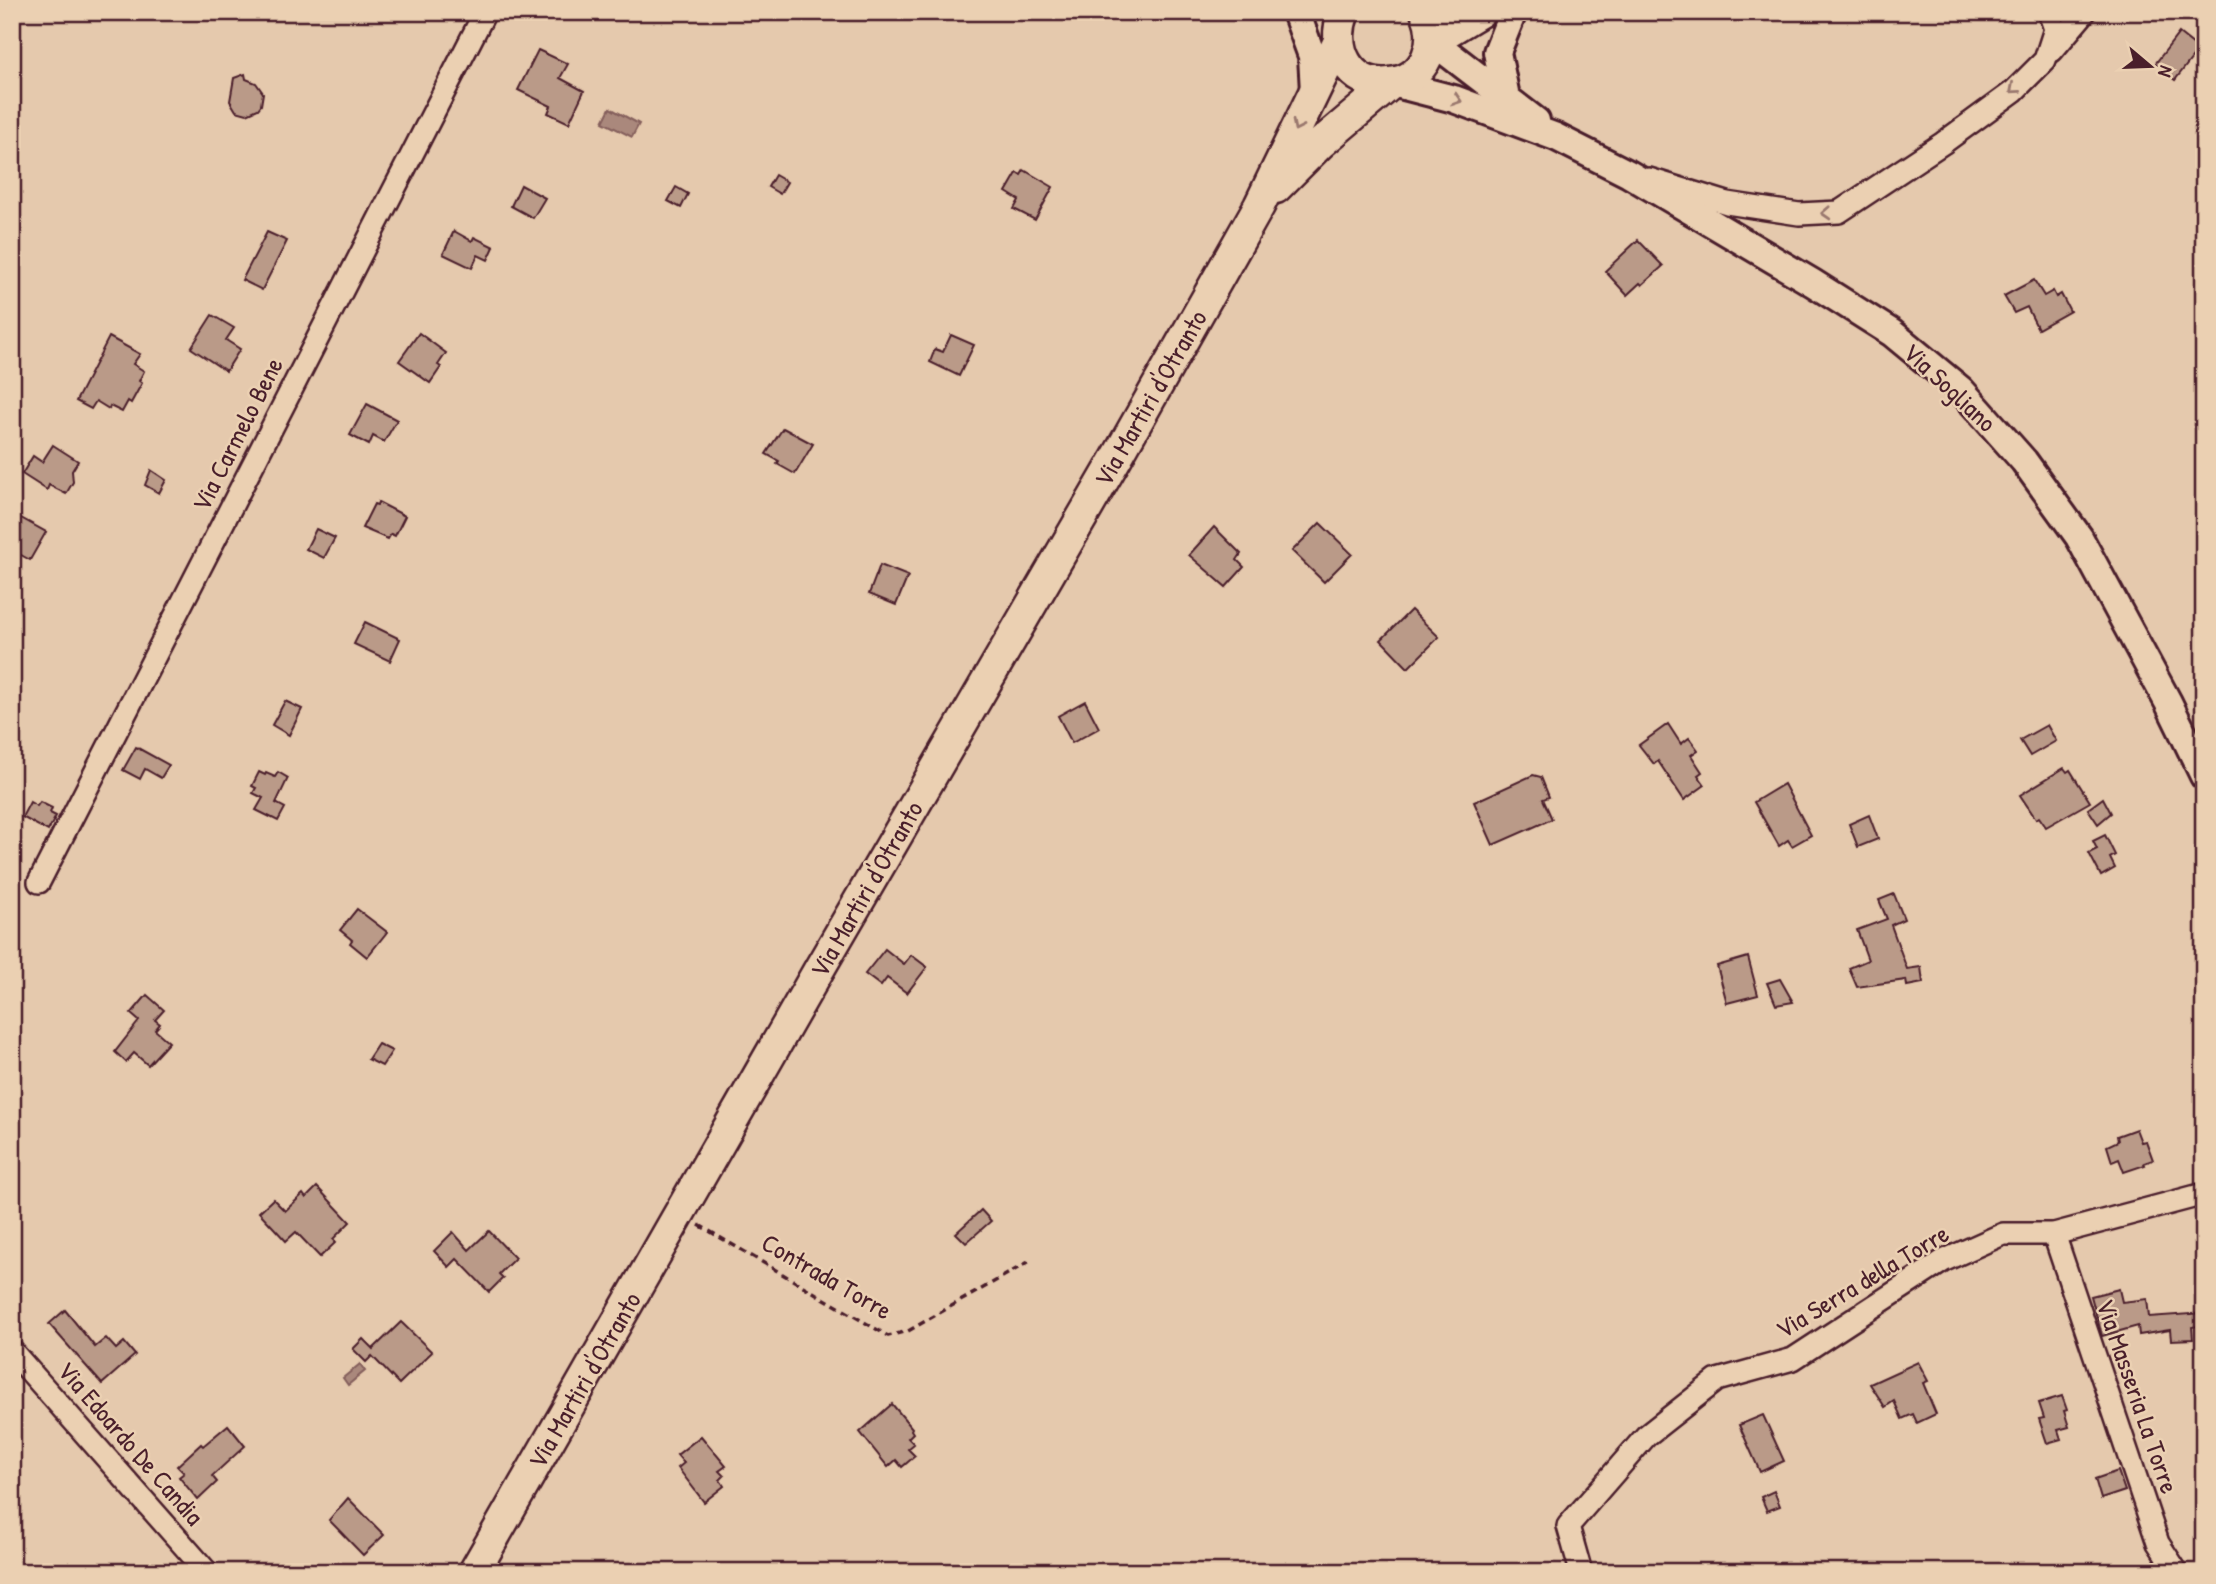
<svg xmlns="http://www.w3.org/2000/svg" width="2216" height="1584" font-family="'Patrick Hand',sans-serif">
<rect width="100%" height="100%" fill="#e5c9ad"/>
<filter id="ink" filterUnits="userSpaceOnUse"><feTurbulence type="fractalNoise" baseFrequency=".0143" numOctaves="2"/><feDisplacementMap in="SourceGraphic" scale="14" xChannelSelector="R" yChannelSelector="G"/><feConvolveMatrix kernelMatrix="1 2 1 2 8 2 1 2 1" color-interpolation-filters="sRGB"/></filter>
<g filter="url(#ink)">
<g fill="#aa887b" stroke="#845e5b" stroke-width="2">
<path d="M610,108L639,124L632,137L603,122Z"/>
<path d="M360,1364L365,1371L348,1385L343,1378Z"/>
</g>
<g fill="#ba9a88" stroke="#4a1f2b" stroke-width="2">
<path d="M2179,33L2199,49L2175,80L2155,64Z"/>
<path d="M538,50L568,64L560,78L584,91L569,123L548,113L551,106L518,90Z"/>
<path d="M245,74L246,79L256,83L263,93L261,105L258,109L247,114L236,111L230,101L234,78Z"/>
<path d="M1024,170L1053,187L1035,220L1014,209L1019,200L1006,192L1017,173L1021,175Z"/>
<path d="M775,175L787,182L780,194L768,187Z"/>
<path d="M521,185L545,198L533,218L511,206Z"/>
<path d="M676,187L688,194L681,208L668,201Z"/>
<path d="M454,231L472,241L474,237L494,247L488,260L478,255L472,268L443,254Z"/>
<path d="M267,232L287,241L262,290L242,280Z"/>
<path d="M1638,240L1663,266L1642,285L1640,283L1627,295L1605,271Z"/>
<path d="M2034,280L2044,296L2053,291L2056,297L2061,294L2070,311L2038,329L2027,307L2014,313L2004,296Z"/>
<path d="M212,315L234,328L226,340L240,349L226,371L191,348Z"/>
<path d="M419,333L446,353L438,365L441,367L430,383L399,361Z"/>
<path d="M951,335L974,345L959,376L930,362L935,349L943,352Z"/>
<path d="M109,337L140,354L133,364L144,371L139,381L142,383L131,403L128,401L122,412L110,406L109,409L96,401L91,409L76,401Z"/>
<path d="M367,404L397,420L384,442L373,436L369,445L350,435Z"/>
<path d="M783,428L813,444L795,474L777,464L779,461L766,454Z"/>
<path d="M53,445L78,461L72,471L73,482L66,494L49,485L47,490L22,474L33,456L42,462Z"/>
<path d="M151,470L166,480L159,493L145,485Z"/>
<path d="M378,502L405,516L395,536L391,534L388,539L362,528L374,504L377,505Z"/>
<path d="M12,513L46,532L30,560L12,550Z"/>
<path d="M1320,523L1352,554L1324,582L1292,551Z"/>
<path d="M1214,527L1241,554L1237,560L1244,567L1226,587L1189,555Z"/>
<path d="M316,529L335,538L324,558L306,549Z"/>
<path d="M880,565L908,576L896,605L869,594Z"/>
<path d="M1411,610L1439,637L1408,668L1381,640Z"/>
<path d="M365,622L400,639L390,661L354,644Z"/>
<path d="M285,701L302,709L289,735L272,725Z"/>
<path d="M1085,701L1099,728L1072,743L1058,716Z"/>
<path d="M1668,724L1681,744L1689,738L1698,750L1691,755L1702,772L1698,775L1705,785L1684,800L1658,761L1654,764L1639,745Z"/>
<path d="M2047,725L2056,741L2030,756L2020,740Z"/>
<path d="M136,747L169,765L161,778L145,769L140,779L123,770Z"/>
<path d="M2064,768L2067,772L2070,770L2090,802L2046,827L2039,817L2036,819L2020,795Z"/>
<path d="M259,772L265,775L266,773L275,777L278,772L288,778L276,803L285,808L278,821L256,810L263,798L253,793L256,788L252,786Z"/>
<path d="M1533,775L1541,777L1549,797L1543,799L1552,819L1493,845L1474,802Z"/>
<path d="M1784,784L1811,835L1792,846L1788,840L1779,846L1754,802Z"/>
<path d="M2103,798L2111,813L2098,824L2088,809Z"/>
<path d="M30,802L37,806L40,802L52,808L50,813L56,816L48,831L22,817Z"/>
<path d="M1869,815L1878,839L1858,847L1849,824Z"/>
<path d="M2105,835L2115,855L2110,858L2115,868L2101,876L2089,853L2097,849L2093,841Z"/>
<path d="M1894,894L1904,919L1891,925L1907,969L1921,967L1923,983L1907,986L1906,980L1857,987L1849,968L1868,960L1857,930L1887,919L1879,900Z"/>
<path d="M357,909L387,932L367,957L350,943L352,940L340,930Z"/>
<path d="M885,949L904,964L911,955L927,967L907,993L887,978L881,986L865,974Z"/>
<path d="M1748,957L1758,995L1727,1003L1717,966Z"/>
<path d="M1780,979L1793,1002L1776,1005L1767,983Z"/>
<path d="M147,995L164,1010L155,1020L160,1024L155,1030L169,1042L148,1065L134,1053L126,1062L115,1052L139,1021L131,1014Z"/>
<path d="M378,1044L392,1051L382,1066L368,1059Z"/>
<path d="M2136,1129L2141,1142L2146,1141L2153,1160L2144,1163L2145,1165L2124,1172L2119,1159L2112,1162L2107,1146L2118,1141L2117,1136Z"/>
<path d="M317,1187L350,1222L333,1239L336,1242L320,1257L296,1232L286,1241L259,1212L273,1199L285,1211L303,1194L306,1198Z"/>
<path d="M981,1210L991,1221L966,1243L956,1233Z"/>
<path d="M489,1231L515,1258L499,1274L503,1278L489,1292L457,1259L449,1267L434,1251L453,1232L469,1250Z"/>
<path d="M2119,1289L2122,1302L2147,1299L2149,1317L2204,1313V1325L2192,1327L2193,1339L2171,1340L2170,1330L2139,1335L2138,1326L2102,1336L2091,1296Z"/>
<path d="M65,1310L95,1347L106,1338L116,1349L124,1342L135,1355L102,1384L49,1324Z"/>
<path d="M401,1322L432,1352L399,1384L372,1356L366,1362L353,1349L363,1339L373,1349Z"/>
<path d="M1918,1362L1928,1381L1923,1383L1936,1414L1917,1423L1913,1414L1902,1419L1894,1401L1885,1407L1870,1384Z"/>
<path d="M2062,1396L2067,1410L2064,1411L2069,1427L2058,1430L2061,1439L2047,1443L2039,1419L2044,1418L2039,1403Z"/>
<path d="M892,1404L912,1428L911,1430L913,1433L908,1438L914,1444L908,1449L915,1456L902,1467L896,1460L888,1467L860,1432Z"/>
<path d="M1763,1415L1784,1461L1760,1472L1739,1425Z"/>
<path d="M228,1425L245,1446L212,1476L217,1482L198,1500L179,1477L184,1473L177,1466L201,1444L203,1446Z"/>
<path d="M701,1436L726,1466L719,1471L724,1476L720,1480L724,1486L704,1502L678,1468L684,1463L677,1455Z"/>
<path d="M2118,1471L2125,1491L2101,1499L2095,1479Z"/>
<path d="M1774,1491L1780,1506L1767,1511L1761,1497Z"/>
<path d="M348,1498L384,1535L363,1555L329,1520Z"/>
</g>
<g fill="none" stroke-linecap="round" stroke-linejoin="round">
<defs>
<g id="minor">
<path d="M2052,51L2085,12"/>
<path d="M1649,179L1727,203L1799,214L1839,212L1943,143L2014,91L2045,60L2055,29L2049,12"/>
<path d="M39,882L485,12"/>
<path d="M2054,1234L2158,1543L2177,1572"/>
<path d="M12,1351L207,1572"/>
<path d="M1581,1572L1568,1526L1646,1436L1717,1380L1793,1359L1943,1261L2003,1234H2054L2204,1194"/>
</g>
<g id="tertiary">
<path d="M1296,12L1312,56L1314,91"/>
<path d="M1432,41L1536,121"/>
<path d="M1392,83L1454,99L1556,137L1629,174L1813,283L1892,333L1961,390L2024,461L2079,537L2168,702L2204,776"/>
<path d="M1506,97L1497,52L1513,12"/>
</g>
<g id="secondary">
<path d="M1344,12C1329,47 1349,88 1390,83C1427,79 1439,42 1426,12"/>
<path d="M1432,41L1480,12"/>
<path d="M1276,188L1321,143L1392,83"/>
<path d="M474,1572L821,966L1116,459L1259,206L1338,43"/>
</g>
</defs>
<use href="#minor" stroke="#4a1f2b" stroke-width="26"/>
<use href="#tertiary" stroke="#4a1f2b" stroke-width="32"/>
<use href="#secondary" stroke="#4a1f2b" stroke-width="35"/>
<path stroke="#4a1f2b" stroke-width="3.5" stroke-dasharray="7 5" stroke-linecap="butt" d="M699,1225L888,1336L908,1331L1032,1260"/>
<use href="#minor" stroke="#ebd0b2" stroke-width="21"/>
<use href="#tertiary" stroke="#ebd0b2" stroke-width="26"/>
<use href="#secondary" stroke="#ebd0b2" stroke-width="30"/>
</g>
<defs><path id="oneway-chevron" d="M-2-3.5L2.5 0L-2 3.5" fill="none" stroke-width="1.6" stroke-linecap="round" stroke-linejoin="round" transform="scale(1.75)"/></defs>
<g stroke="#9a786e">
<use href="#oneway-chevron" transform="translate(2014 89) rotate(139)"/>
<use href="#oneway-chevron" transform="translate(1457 100) rotate(18)"/>
<use href="#oneway-chevron" transform="translate(1297 126) rotate(116)"/>
<use href="#oneway-chevron" transform="translate(1826 213) rotate(177)"/>
</g>
</g>
<g text-anchor="middle" dominant-baseline="central" stroke-width="5" stroke-linejoin="round" paint-order="stroke">
<g font-size="26" fill="#4a1f2b" stroke="#ebd0b2">
<text transform="translate(1950 387) rotate(43)">Via Sogliano</text>
<text transform="translate(1150 398) rotate(-60)">Via Martiri d'Otranto</text>
<text transform="translate(237 434) rotate(-63)">Via Carmelo Bene</text>
<text transform="translate(866 889) rotate(-60)">Via Martiri d'Otranto</text>
<text transform="translate(827 1276) rotate(30)">Contrada Torre</text>
<text transform="translate(1862 1281) rotate(-31)">Via Serra della Torre</text>
<text transform="translate(584 1380) rotate(-60)">Via Martiri d'Otranto</text>
<text transform="translate(2138 1396) rotate(71)">Via Masseria La Torre</text>
<text transform="translate(131 1443) rotate(49)">Via Edoardo De Candia</text>
</g>
</g>
<rect width="2216" height="1584" fill="none" stroke="#ebd0b2" stroke-width="42"/>
<rect x="21" y="21" width="2174" height="1542" fill="none" stroke="#4a1f2b" stroke-width="2.5" filter="url(#ink)"/>
<g transform="translate(2150 66) rotate(109)" stroke="#ebd0b2" stroke-width="5" paint-order="stroke">
<path d="M0-5L12 26L0 18L-12 26Z" fill="#4a1f2b"/>
<text y="-10" font-size="19" font-weight="bold" text-anchor="middle" fill="#4a1f2b">N</text>
</g>
</svg>
